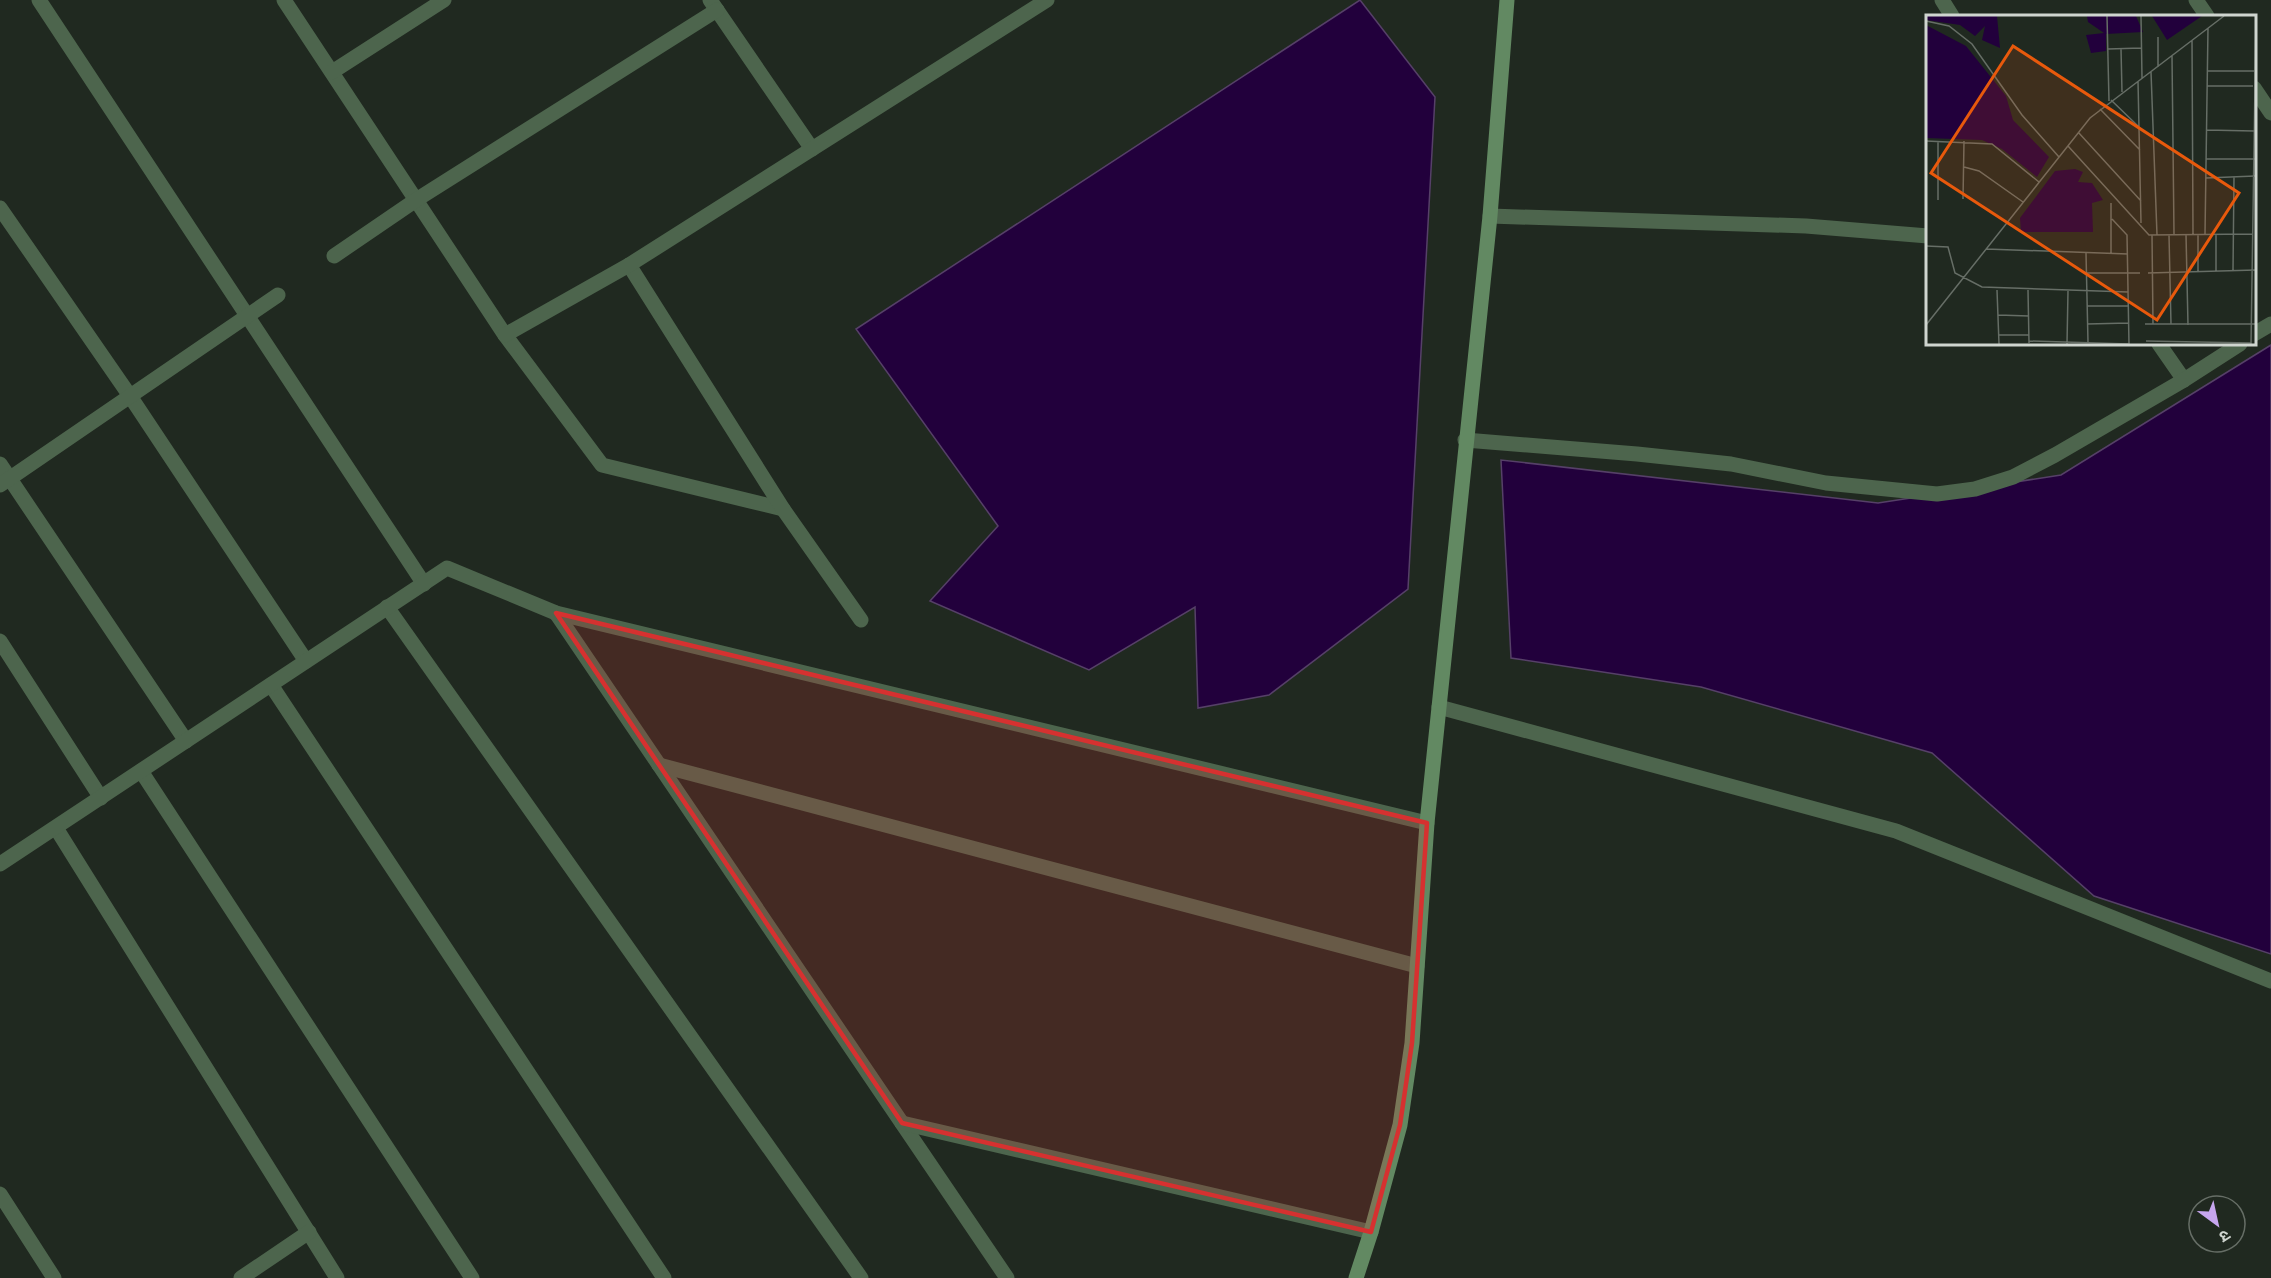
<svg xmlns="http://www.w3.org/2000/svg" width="2271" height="1278" font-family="'Alegreya Sans','Noto Sans Devanagari',sans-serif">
<rect width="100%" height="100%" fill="#202920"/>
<g fill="#22003c" stroke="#564068" stroke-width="1.5">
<path d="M1360,0L1435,97L1408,589L1269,695L1198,708L1195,607L1089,670L930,601L998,526L856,329Z"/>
<path d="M2271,345V954L2094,896L1932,753L1701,687L1511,658L1501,460L1878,503L2061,475Z"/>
</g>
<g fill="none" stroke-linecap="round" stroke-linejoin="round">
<g stroke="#4d654d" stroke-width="15">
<path d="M39,0L424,584"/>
<path d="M284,0L505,335L602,465L783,509"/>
<path d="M710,0L812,149"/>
<path d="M1942,0L1952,16"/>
<path d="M2196,0L2207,16"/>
<path d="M332,72L444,0"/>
<path d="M2254,88L2271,113"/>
<path d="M0,208L130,396L306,661"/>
<path d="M1490,216L1806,226L1928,236"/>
<path d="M334,256L416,200L717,10"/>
<path d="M629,265L783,509L861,620"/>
<path d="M2254,334L2271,324"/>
<path d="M505,335L629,265L1047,0"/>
<path d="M2159,344L2184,380"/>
<path d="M1465,440L1637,454L1731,464L1826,483L1937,494L1975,489L2013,477L2055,455L2184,380L2240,344"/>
<path d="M0,464L186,741"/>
<path d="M0,485L278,295"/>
<path d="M387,607L861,1278"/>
<path d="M556,613L1007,1278"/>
<path d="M0,641L101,798"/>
<path d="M271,685L664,1278"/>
<path d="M1439,707L1896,831L2271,981"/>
<path d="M659,765L1417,966"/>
<path d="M141,771L472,1278"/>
<path d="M56,828L337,1278"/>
<path d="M0,864L447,568L556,613L1427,823"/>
<path d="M902,1123L1371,1232"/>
<path d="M0,1194L54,1278"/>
<path d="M241,1278L309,1232"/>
</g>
<path stroke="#628962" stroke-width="15" d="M1356,1278L1371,1232L1400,1125L1412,1043L1427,823L1490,216L1507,0"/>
</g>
<path fill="#d63130" fill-opacity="0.2" stroke="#d63130" stroke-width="4.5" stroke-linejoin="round" d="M556,613L1427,823L1412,1043L1400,1125L1371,1232L902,1123Z"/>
<g transform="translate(1926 15)">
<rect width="330" height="330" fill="#202920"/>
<path d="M0,1H71L74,33L56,25L59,11L49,21L34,10L0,5ZM161,1H210L217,17L180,19V36L165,38L160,20L178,18L162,7ZM226,1H276L241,25ZM0,10L40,31L80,81L87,105L123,142L111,162L76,134L56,125L0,123ZM149,154L157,157L152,167L166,168L177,185L166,188L167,217H95L94,203L129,156Z" fill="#22003c"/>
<path fill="none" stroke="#666e66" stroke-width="1.5" d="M181,1L183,86M215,1L216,63M0,6L23,11L46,29L96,100L133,142M232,22V52M266,25L267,219M182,34L215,33M195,34L196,77M246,41L248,219M281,56H328M225,57L231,220M212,66L215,208M281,71H327M185,85L213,112M174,94L214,135M280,115L328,116M152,117L215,186M0,126L66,129L113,167M12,126V185M142,131L223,220L326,219M280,144H330M38,152L53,156L97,187M280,163L329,161M37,184L38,126M185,188V238M186,204L201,220L203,329M260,219L262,310M279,219L282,13M290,219V256M226,220L227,309M243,220L245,309M0,231L22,232L29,258L56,272L202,277M60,234L202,239M160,238L162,327M307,256L308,162M272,257V219M160,258H214M222,258L330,255M71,275L73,329M102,275L103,328M161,291H203M72,300L103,301M161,309L203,308M219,309H330M0,310L164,103L298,1M72,320H103M103,326L203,329M220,326L325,328M141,329L142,276M325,329L330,3"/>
<path fill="#e8590c" fill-opacity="0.15" stroke="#e8590c" stroke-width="3" d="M87,31L313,178L231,305L5,158Z"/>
<rect width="330" height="330" fill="none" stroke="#cfd5cf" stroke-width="3"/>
</g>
<g transform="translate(2217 1224) rotate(147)"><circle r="28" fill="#202920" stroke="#666e66" stroke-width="1.5"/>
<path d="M0-4.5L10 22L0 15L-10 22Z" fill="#c7a6ef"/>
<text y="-9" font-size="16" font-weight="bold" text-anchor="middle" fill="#cfd5cf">उ</text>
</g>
</svg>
